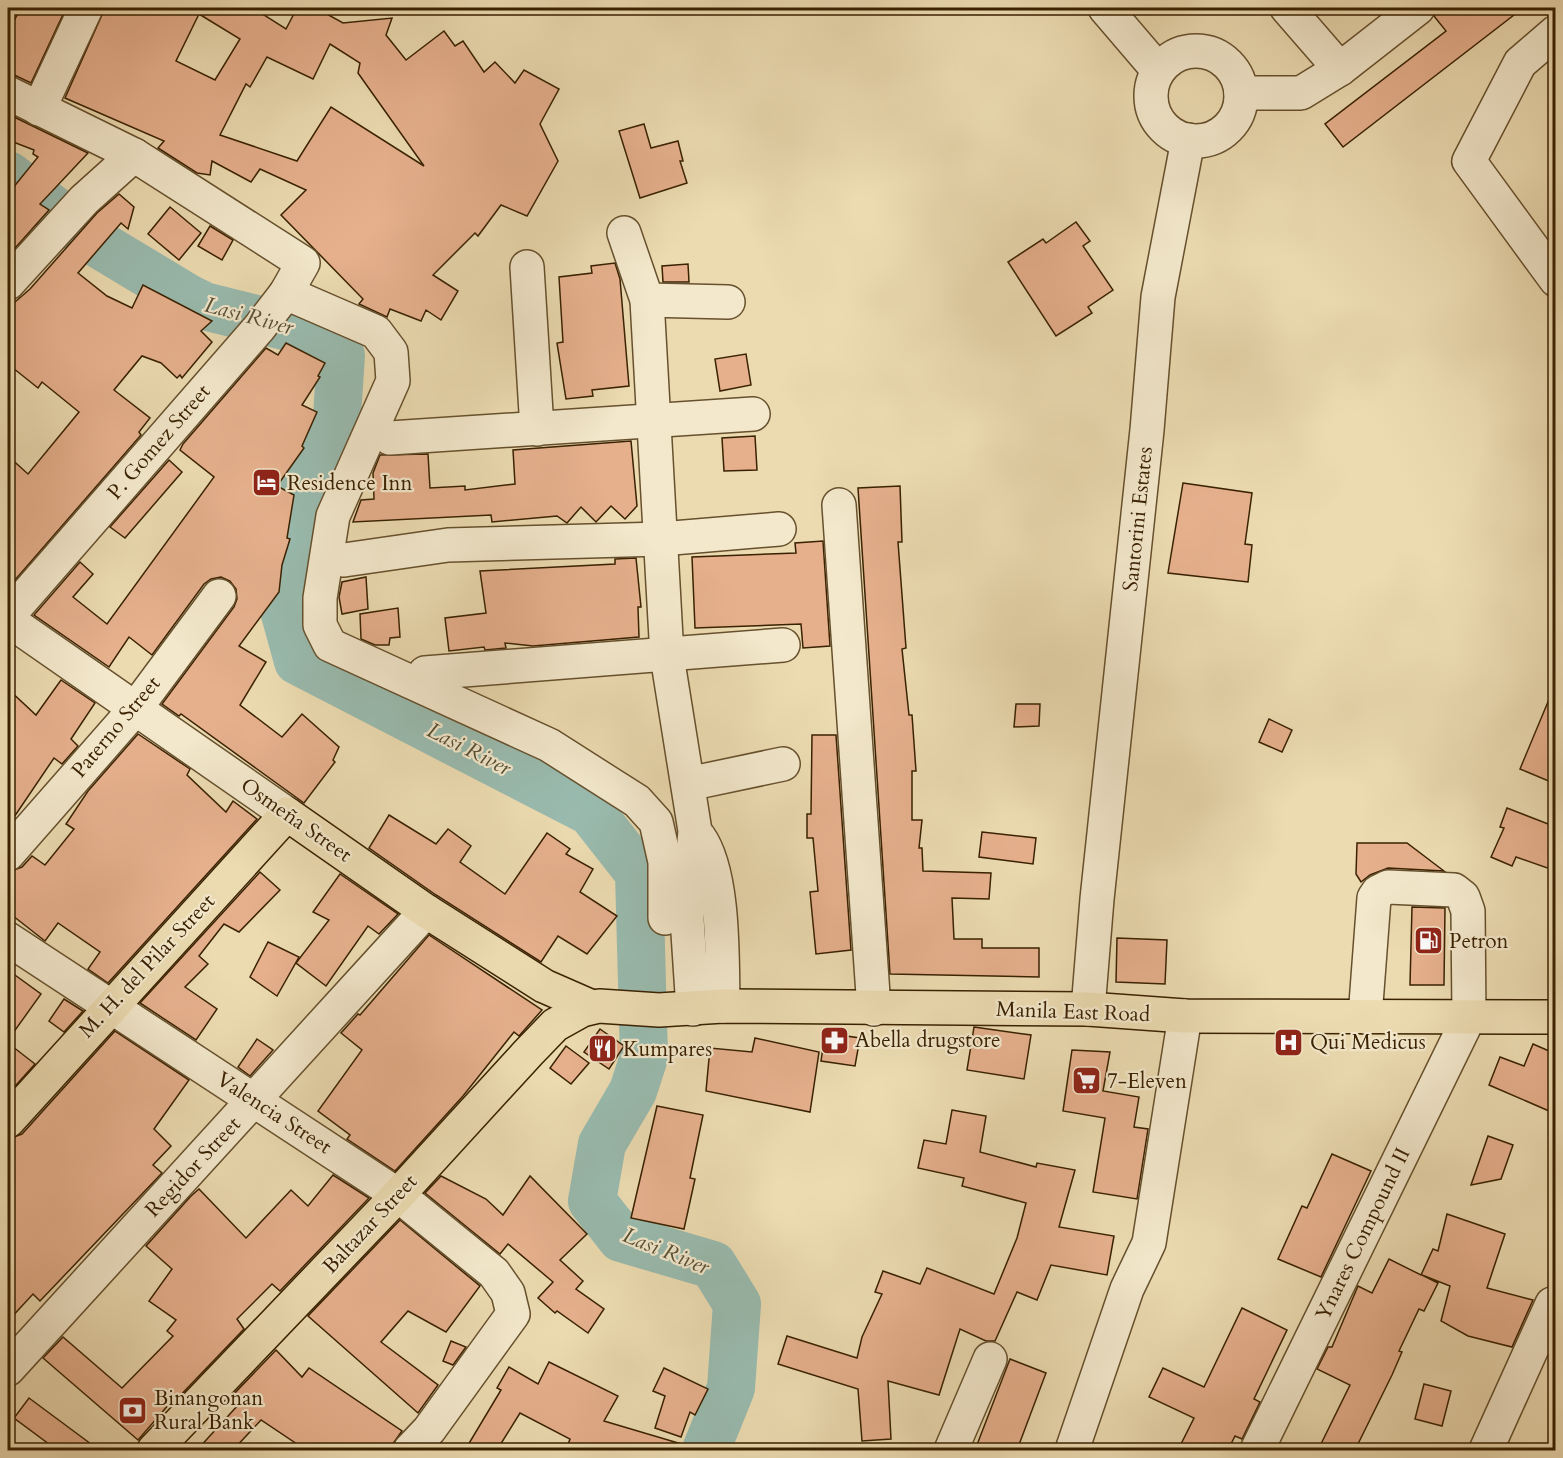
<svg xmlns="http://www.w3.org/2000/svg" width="1563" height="1458" font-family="Cardo,serif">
<rect width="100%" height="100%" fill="#ecdbb1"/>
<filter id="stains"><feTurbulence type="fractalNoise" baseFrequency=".00333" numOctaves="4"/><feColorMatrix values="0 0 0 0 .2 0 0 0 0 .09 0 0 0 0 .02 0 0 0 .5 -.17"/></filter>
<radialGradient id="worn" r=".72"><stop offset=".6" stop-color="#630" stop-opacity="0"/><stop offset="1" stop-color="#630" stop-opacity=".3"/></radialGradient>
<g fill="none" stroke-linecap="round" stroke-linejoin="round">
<path stroke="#99bbaf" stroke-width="48" d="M8,175L100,245L188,298L204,306L304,331L341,355L337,416L303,481L282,603L298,661L591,812L639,873L644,1057L633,1091L602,1144L592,1201L621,1238L713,1265L737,1304L731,1388L706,1450"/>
</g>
<g fill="#e6b08d" stroke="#392101" stroke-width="1.5" fill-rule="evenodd">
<path d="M21,8H66L31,83L8,72V32Z"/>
<path d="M105,8H253L286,29L297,8H316L343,23L392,18L386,35L406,60L444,31L455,46L463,41L484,72L495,62L515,83L524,70L559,89L540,124L558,161L527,216L501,205L478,236L475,233L433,275L458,291L441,320L426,310L421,321L390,309L387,317L359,304L363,299L281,215L306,190L260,169L251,182L212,161L210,175L197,173L158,148L164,141L65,98ZM199,14L240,39L215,80L176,61ZM330,44L360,63L358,73L424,166L331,107L297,161L220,135L246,84L250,87L267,57L313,79Z"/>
<path d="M1436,8H1523L1343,147L1325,124L1446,31L1434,16Z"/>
<path d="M8,114L88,153L40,204L49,210L8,256V194L38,157L33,154L34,150L8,140Z"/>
<path d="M644,124L651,148L678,141L683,161H680L687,183L640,198L619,131Z"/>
<path d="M119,194L134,207L128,229L121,223L78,273L107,296L132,308L143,285L212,321L201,331L212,342L182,378L180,375L177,378L161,363L142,356L114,390L150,418L139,432L141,435L8,588V456L28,474L79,412L42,382L38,388L8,364V308L30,289L97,213Z"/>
<path d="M170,207L201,233L179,260L148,234Z"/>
<path d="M1076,222L1090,241L1083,246L1113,290L1088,307L1092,313L1056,336L1008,262L1043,239L1046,243Z"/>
<path d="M210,226L233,240L222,260L198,246Z"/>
<path d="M615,263L620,279L629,386L592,390L593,396L566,399L557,343L563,342L559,277L592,273L591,266Z"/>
<path d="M688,264L689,282H663L662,266Z"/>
<path d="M286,343L325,363L318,376L320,377L302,405L317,412L302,446L304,448L277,486L294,495L287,538L290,539L282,565L279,592L239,646L266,662L240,705L282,737L302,714L339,747L333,760L335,762L304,803L181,714L179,716L162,704L234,607L237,599L236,589L230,581L221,577L211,579L204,584L152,655L129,637L109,667L34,615L80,562L93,574L73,597L107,624L214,477L180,450L183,444L266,348L278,355Z"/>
<path d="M746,354L751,385L720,391L715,359Z"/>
<path d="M755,436L757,470L724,471L722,438Z"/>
<path d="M631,441L637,506L625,519L611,506L596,522L581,507L567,523L557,516L492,522L491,515L353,522L361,500L374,499L373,473L380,455L428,454L430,488L465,486V490L515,484L513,450Z"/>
<path d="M169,460L182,472L125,538L110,527Z"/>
<path d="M1183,483L1252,493L1245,544L1252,545L1248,582L1168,573Z"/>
<path d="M900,486L902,542H898L906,648L902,649L909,715H912L916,771H912V820H922L919,848H922L923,871L991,873L989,899L952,898L954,939H982V948H1039V977L890,974L858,488Z"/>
<path d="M823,541L830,646L803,648L801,624L695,628L692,557L796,553L795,543Z"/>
<path d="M636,558L641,607H638L639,637L533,646L505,643L506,648L485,650L484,647L449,651L445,618L486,613L480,571L615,564V559Z"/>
<path d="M366,577L368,609L342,614L339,597L342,582Z"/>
<path d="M398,608L400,637L390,638L389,645H375L361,639L360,614Z"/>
<path d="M61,680L95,703L71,739L78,746L62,764L54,758L8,826V689L36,715Z"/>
<path d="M1555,685L1556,770L1551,782L1520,769Z"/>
<path d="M1016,704H1040L1039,726L1014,727Z"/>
<path d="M1269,719L1292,730L1282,752L1259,742Z"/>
<path d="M138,734L190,769L187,775L226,812L233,801L257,819L108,983L88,969L100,952L58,923L45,941L8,912V872L22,867L32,856L45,865L74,829L66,824L88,791Z"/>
<path d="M812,735H836L851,950L816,954L810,892L818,891L813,838H807V814H811Z"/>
<path d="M1507,808L1556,827V871L1516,857L1512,866L1491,857L1504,828L1500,827Z"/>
<path d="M389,815L436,844L448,829L471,846L460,862L505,894L547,833L570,849L566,854L593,869L580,892L617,916L587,954L558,936L541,962L436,895L369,848Z"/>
<path d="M982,832L1036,838L1033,864L979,857Z"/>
<path d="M1357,843H1407L1444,871L1388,868L1370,875L1361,882L1356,874Z"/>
<path d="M260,872L280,890L239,932L224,924L199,956L208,964L185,987L217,1009L196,1040L140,1003Z"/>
<path d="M340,874L398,914L379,934L368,926L326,986L296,963L329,920L313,912Z"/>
<path d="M1412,907L1445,908L1444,985H1410Z"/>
<path d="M429,935L542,1010L519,1036L514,1032L463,1096L395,1171L347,1139L350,1135L318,1111L362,1050L341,1033L358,1014L360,1015Z"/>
<path d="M1117,938L1167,940L1165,984L1116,982Z"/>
<path d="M268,942L299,957L277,996L250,977Z"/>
<path d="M8,970L41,994L8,1040Z"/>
<path d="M64,999L83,1011L64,1032L49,1021Z"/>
<path d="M974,1027L1031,1035L1024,1079L967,1070Z"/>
<path d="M600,1029L624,1046L609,1069L584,1052Z"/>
<path d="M115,1031L189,1080L154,1129L171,1146L153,1165L162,1173L40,1301L33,1294L8,1321V1139L22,1134Z"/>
<path d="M825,1033L860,1038L855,1066L821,1061Z"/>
<path d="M755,1038L819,1052L810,1112L706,1091L710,1048L752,1052Z"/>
<path d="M257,1039L273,1050L250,1076L238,1067Z"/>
<path d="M8,1043L35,1064L8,1094Z"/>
<path d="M1533,1044L1556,1054V1114L1489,1085L1500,1057L1524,1066Z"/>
<path d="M566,1046L589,1063L571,1084L550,1068Z"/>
<path d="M1072,1050L1110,1052L1103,1091L1139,1097L1134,1127L1148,1129L1137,1199L1093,1192L1105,1118L1063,1111Z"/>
<path d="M657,1106L703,1115L690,1178L695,1179L684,1229L631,1218Z"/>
<path d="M952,1110L986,1116L980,1152L1036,1167L1037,1163L1075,1170L1059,1227L1114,1236L1107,1275L1051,1265L1037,1300L1017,1292L995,1341H986L960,1329L939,1395L888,1381L891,1439L862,1441L858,1389L778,1364L787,1336L857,1358L862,1337L882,1294L875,1292L883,1271L920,1284L927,1268L994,1294L1017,1238L1026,1203L962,1186L964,1178L918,1168L924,1140L946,1144Z"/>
<path d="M1488,1136L1513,1145L1501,1179L1471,1185Z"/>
<path d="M1332,1154L1371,1171L1321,1277L1278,1259L1302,1206L1307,1208Z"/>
<path d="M333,1175L369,1198L280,1291L272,1284L237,1319L244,1329L173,1403L171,1402L138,1440L43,1358L63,1337L122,1388L173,1336L167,1331L176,1320L149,1301L172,1269L146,1246L191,1196L199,1189L246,1238L291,1190L308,1206Z"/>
<path d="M441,1176L486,1199L503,1215L530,1176L587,1234L560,1260L583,1281L576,1289L604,1309L588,1333L557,1311L555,1313L538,1298L553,1282L508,1244L500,1254L425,1193Z"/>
<path d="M1447,1214L1505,1234L1487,1288L1533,1300L1512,1347L1468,1336L1441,1321L1450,1286L1422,1275L1438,1283L1424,1311L1419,1309L1399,1351L1402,1352L1392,1375L1355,1450H1318L1350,1385L1317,1369L1328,1347H1332L1358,1286L1372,1293L1389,1259L1421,1275L1433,1249L1438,1251Z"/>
<path d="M400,1220L480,1286L446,1332L408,1311L381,1342L438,1385L418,1413L308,1316Z"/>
<path d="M1242,1308L1287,1330L1254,1399L1260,1402L1242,1439L1235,1436L1228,1450H1178L1194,1418L1149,1397L1163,1368L1204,1387Z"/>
<path d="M451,1341L466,1347L453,1365L443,1361Z"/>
<path d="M276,1350L302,1377L309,1368L402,1431L392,1445V1450H306L261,1420L233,1450H197L239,1404L231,1397Z"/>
<path d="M1010,1359L1046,1373L1017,1450H975Z"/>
<path d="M549,1362L618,1396L604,1421L685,1445L684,1450H566L570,1439L520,1413L497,1450H465L501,1390L497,1388L509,1367L538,1384Z"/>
<path d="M664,1368L708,1389L695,1415L690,1412L681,1437L655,1428L665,1396L653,1391Z"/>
<path d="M1424,1384L1451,1391L1442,1426L1415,1419Z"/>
<path d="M29,1398L99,1450H57L14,1418Z"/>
</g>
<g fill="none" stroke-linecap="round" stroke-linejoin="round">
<defs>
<g id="minor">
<path d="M1105,8L1158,70"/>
<path d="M1287,8L1340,69"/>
<path d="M1556,32L1520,63L1469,161L1556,280"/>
<circle cx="1196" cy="96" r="45"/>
<path d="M8,93L134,155L303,263L286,293L259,328L8,616"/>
<path d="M1241,93H1301L1340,69L1418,8"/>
<path d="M39,109L86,8"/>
<path d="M624,233L647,300L667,656L695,831L687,918L693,1009"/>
<path d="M527,267L537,429"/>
<path d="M8,283L84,200L134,155"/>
<path d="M286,293L376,332L391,352L393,381L333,516L320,598V625L330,645L549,745L637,801L656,822L665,862V918"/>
<path d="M647,300L728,302"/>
<path d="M390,438L753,414"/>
<path d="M839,505L874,1009"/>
<path d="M344,560L448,545L661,539L779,529"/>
<path d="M8,620L287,814"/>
<path d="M425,673L783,645"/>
<path d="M688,784L783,764"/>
<path d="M699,837C725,873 722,962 723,1006"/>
<path d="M8,854L135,709L219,596"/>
<path d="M8,939L398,1195L494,1273L508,1293L513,1314L429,1430L410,1450"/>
<path d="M1088,1009L1097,899L1147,430L1158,297L1188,140"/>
<path d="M8,1369L426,911"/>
<path d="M951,1450L990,1359"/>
<path d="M1072,1450L1127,1289L1149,1243L1185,1016"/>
<path d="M1257,1450L1469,1017L1468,911L1463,897L1454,890L1388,887L1378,892L1374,898L1365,1017"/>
<path d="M1486,1450L1552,1304"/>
</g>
<g id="major">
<path d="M8,1121L287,814L426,911L544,986L592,1007"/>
<path d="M154,1450L398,1195L528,1053L555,1025L582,1010L599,1006L659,1010L723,1006L1088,1009L1185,1016L1556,1017"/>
</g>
</defs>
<use href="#minor" stroke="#66502d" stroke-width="36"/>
<use href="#major" stroke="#392101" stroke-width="36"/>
<use href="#minor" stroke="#f3e8cc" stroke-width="33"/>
<use href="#major" stroke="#ecdbb1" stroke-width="33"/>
</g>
<defs>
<symbol id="hotel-square" viewBox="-11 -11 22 22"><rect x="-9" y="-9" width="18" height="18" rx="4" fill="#8f2418" stroke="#f3e8cc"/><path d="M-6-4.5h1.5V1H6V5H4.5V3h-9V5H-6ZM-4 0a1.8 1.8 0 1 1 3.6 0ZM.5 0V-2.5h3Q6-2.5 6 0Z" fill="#fff"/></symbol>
<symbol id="fuel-square" viewBox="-11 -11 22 22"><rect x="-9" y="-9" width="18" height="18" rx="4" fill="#8f2418" stroke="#f3e8cc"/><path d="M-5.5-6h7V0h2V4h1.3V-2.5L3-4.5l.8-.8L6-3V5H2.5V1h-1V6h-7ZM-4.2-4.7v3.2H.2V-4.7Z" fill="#fff"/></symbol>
<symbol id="pharmacy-square" viewBox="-11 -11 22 22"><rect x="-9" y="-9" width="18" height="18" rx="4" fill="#8f2418" stroke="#f3e8cc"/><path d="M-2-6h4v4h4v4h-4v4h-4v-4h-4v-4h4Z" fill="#fff"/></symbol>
<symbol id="hospital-square" viewBox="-11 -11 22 22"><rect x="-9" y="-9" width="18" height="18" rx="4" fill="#8f2418" stroke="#f3e8cc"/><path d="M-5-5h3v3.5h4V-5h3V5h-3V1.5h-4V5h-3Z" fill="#fff"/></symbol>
<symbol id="restaurant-square" viewBox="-11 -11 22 22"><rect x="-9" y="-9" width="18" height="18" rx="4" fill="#8f2418" stroke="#f3e8cc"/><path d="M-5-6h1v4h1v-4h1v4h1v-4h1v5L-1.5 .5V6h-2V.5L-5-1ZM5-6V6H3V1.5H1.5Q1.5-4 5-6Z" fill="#fff"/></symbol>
<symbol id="supermarket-square" viewBox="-11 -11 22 22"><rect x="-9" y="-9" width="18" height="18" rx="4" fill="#8f2418" stroke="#f3e8cc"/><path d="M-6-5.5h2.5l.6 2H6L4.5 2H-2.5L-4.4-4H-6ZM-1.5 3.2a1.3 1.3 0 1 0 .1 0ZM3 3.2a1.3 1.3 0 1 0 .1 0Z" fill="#fff"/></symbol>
<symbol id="bank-square" viewBox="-11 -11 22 22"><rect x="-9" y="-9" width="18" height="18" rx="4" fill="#8f2418" stroke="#f3e8cc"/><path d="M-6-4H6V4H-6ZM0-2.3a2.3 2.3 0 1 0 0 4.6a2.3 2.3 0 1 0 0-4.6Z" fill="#fff"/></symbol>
</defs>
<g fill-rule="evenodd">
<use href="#hotel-square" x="250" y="466" width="33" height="33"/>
<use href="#fuel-square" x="1412" y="924" width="33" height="33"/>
<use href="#pharmacy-square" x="818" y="1024" width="33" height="33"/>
<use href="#hospital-square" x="1272" y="1026" width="33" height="33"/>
<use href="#restaurant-square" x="586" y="1032" width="33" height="33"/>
<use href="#supermarket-square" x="1070" y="1064" width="33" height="33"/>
<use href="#bank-square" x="116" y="1394" width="33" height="33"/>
</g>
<g text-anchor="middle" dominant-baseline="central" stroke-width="4.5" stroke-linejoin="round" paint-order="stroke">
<g font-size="21" fill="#392101" stroke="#f3e8cc">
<text transform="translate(159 442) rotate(-49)">P. Gomez Street</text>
<text transform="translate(1138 519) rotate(-84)">Santorini Estates</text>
<text transform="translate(116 727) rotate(-50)">Paterno Street</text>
<text transform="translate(296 820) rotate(35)">Osmeña Street</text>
<text transform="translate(147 966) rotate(-47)">M. H. del Pilar Street</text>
<text transform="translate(1073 1012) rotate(2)">Manila East Road</text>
<text transform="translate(274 1113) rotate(33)">Valencia Street</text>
<text transform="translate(193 1167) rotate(-47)">Regidor Street</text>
<text transform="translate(370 1224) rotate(-47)">Baltazar Street</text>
<text transform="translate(1363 1234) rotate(-64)">Ynares Compound II</text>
</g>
<g font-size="21" fill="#392101" stroke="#f3e8cc" text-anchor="start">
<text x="287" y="483">Residence Inn</text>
<text x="1449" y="941">Petron</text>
<text x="855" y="1040">Abella drugstore</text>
<text x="1310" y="1042">Qui Medicus</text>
<text x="623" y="1049">Kumpares</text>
<text x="1107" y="1081">7-Eleven</text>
<text x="154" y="1398">Binangonan<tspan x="154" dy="24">Rural Bank</tspan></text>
</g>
<g font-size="22" font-style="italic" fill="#564f35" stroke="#f3e8cc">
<text transform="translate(249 316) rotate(15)">Lasi River</text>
<text transform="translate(469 749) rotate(27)">Lasi River</text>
<text transform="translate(666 1251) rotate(22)">Lasi River</text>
</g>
</g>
<rect width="1563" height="1458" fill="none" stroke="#ecdbb1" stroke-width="30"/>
<rect x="9" y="9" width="1545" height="1440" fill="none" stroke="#392101" stroke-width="3"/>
<rect x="15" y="15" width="1533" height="1428" fill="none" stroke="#392101" stroke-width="1.5"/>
<rect width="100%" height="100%" filter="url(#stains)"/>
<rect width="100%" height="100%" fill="url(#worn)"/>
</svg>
